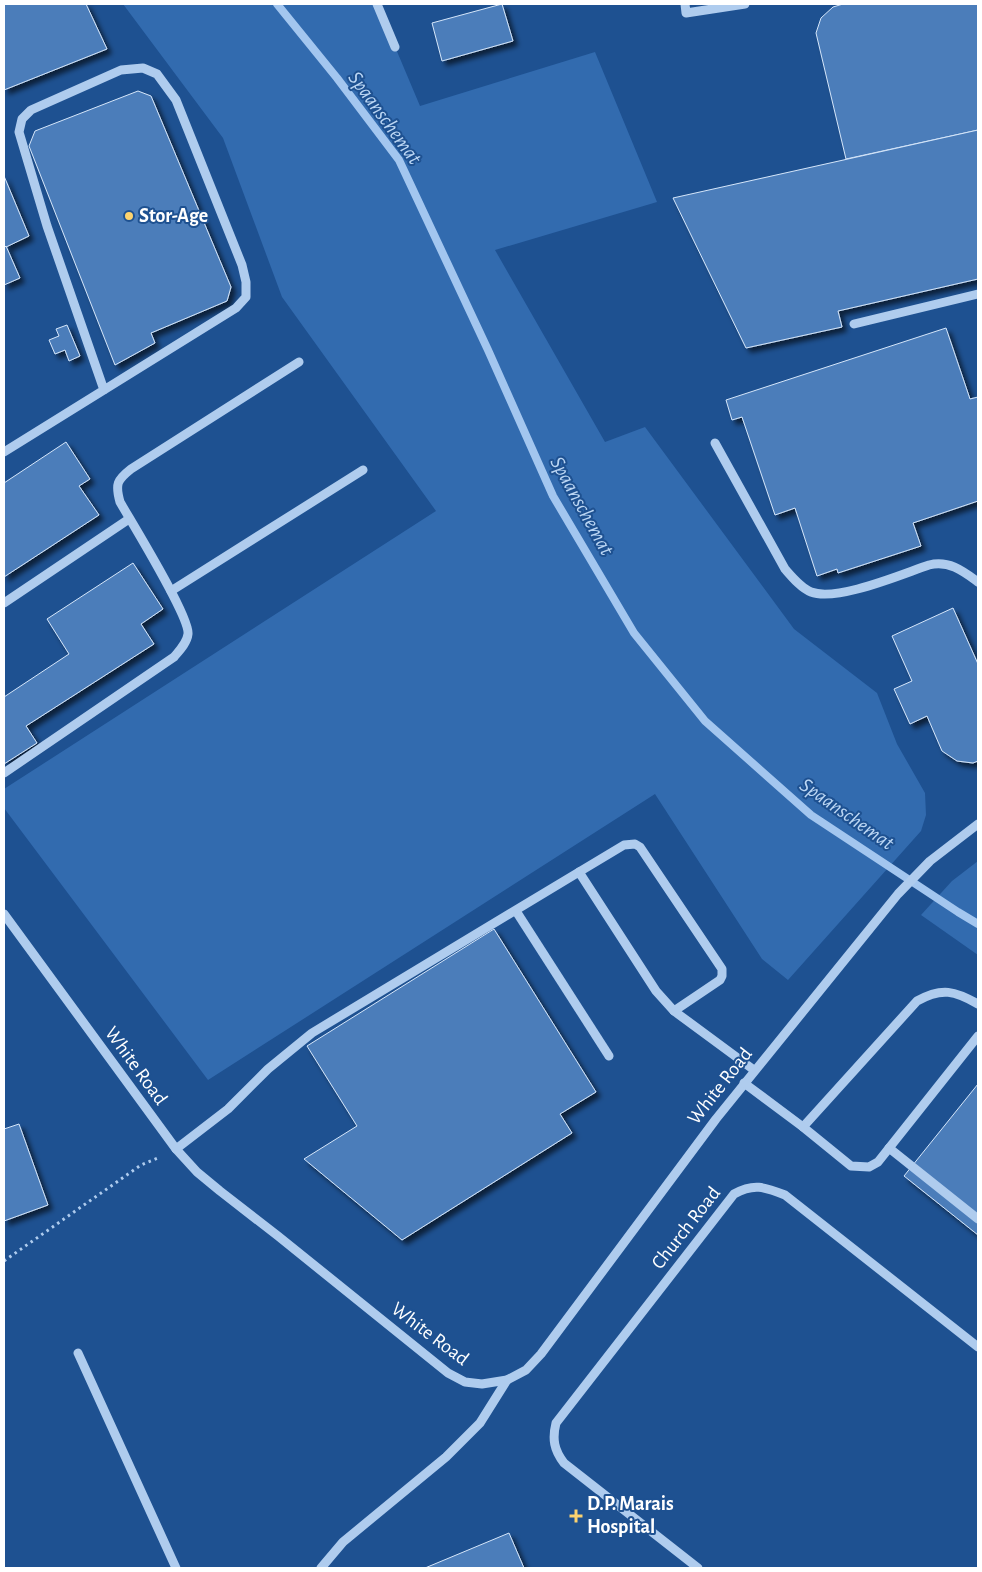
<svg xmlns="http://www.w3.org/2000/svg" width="982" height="1572" font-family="'Alegreya Sans',sans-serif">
<defs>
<filter id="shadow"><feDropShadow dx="4.5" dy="4.5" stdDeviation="2.5" flood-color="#0009"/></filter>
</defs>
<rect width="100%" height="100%" fill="#1e5191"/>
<g fill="#326baf">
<path d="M123,4H377L420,106L595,52L657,202L495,250L605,442L645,427L794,629L877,693L897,744L925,793L926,815L921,831L788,980L762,959L655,794L208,1080L4,808V789L436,511L282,297L223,138Z"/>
<path d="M978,861V955L921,915L952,881Z"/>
</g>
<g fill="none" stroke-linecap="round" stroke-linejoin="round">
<path stroke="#a3c6ef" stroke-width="8" d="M277,4L337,78L399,160L488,350L553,496L634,633L705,721L811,815L958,912L978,924"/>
</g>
<g fill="#4b7dba" stroke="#d5e6fa" filter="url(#shadow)">
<path d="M4,4H86L107,49L4,90Z"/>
<path d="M502,4L513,41L442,61L432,23Z"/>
<path d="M843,4H978V130L846,159L816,33L821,18L833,7Z"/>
<path d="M138,91L151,96L231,287L227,301L151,333L155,343L115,365L29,146L35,131Z"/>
<path d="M978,130V279L838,311L842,327L746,348L673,198Z"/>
<path d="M4,176L29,236L4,248Z"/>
<path d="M6,246L20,278L4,285V248Z"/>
<path d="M67,325L80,356L69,361L65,350L55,354L49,340L59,336L56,329Z"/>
<path d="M946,328L970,399L978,397V501L913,523L921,546L838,573L837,569L817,576L795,508L775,515L742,417L732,420L726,400Z"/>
<path d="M66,442L90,479L79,486L99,515L4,577V483Z"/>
<path d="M133,563L163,609L141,624L154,644L26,726L37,743L4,764V697L69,654L47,619Z"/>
<path d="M953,608L978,664V761L973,763L957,761L942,751L927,716L910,724L894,689L912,681L892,636Z"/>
<path d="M494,929L596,1092L560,1114L572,1133L402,1240L304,1159L357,1126L307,1046Z"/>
<path d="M978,1084V1235L904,1176Z"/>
<path d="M19,1124L48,1205L4,1221V1129Z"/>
<path d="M509,1533L524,1568H425Z"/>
</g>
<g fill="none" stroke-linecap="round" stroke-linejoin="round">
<path stroke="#afccee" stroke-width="3" stroke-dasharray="2.5 4" stroke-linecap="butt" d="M4,1261L141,1165L160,1157"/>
<g stroke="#afccee" stroke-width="9">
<path d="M377,4L395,47"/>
<path d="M685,4L686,13L745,4"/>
<path d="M854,324L978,294"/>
<path d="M715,443L785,569C792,577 801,588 811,592C837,602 902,574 929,565C949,560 963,571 978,582"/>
<path d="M4,452L236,308L246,297V282L242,265L176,100L157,74L143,68L121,70L31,110L22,119L19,132L47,226L104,390"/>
<path d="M171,591L363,470"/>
<path d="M4,603L129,519"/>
<path d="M4,773L174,657C179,651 187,643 188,634C190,617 132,523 120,502C115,484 117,480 131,469L299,362"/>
<path d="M579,872L624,845L635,844L640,847L722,969V976L720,980L674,1011"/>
<path d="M516,911L609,1056"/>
<path d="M4,914L176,1149L197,1172L220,1191L278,1236L448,1373L465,1382L482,1384L507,1380L526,1370L541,1354L716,1119L898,894L930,861L978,824"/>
<path d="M978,1004C955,991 942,987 917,1001L803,1127L851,1166L869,1167L878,1162L978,1036"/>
<path d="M744,1083L803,1127"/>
<path d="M889,1148L978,1219"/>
<path d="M176,1149L228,1109L268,1069L312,1033L579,872L656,991L674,1011L754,1070"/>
<path d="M78,1353L176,1568"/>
<path d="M321,1568L343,1542L446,1457L480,1423L507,1380"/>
<path d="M698,1568L564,1463C554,1450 552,1439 556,1423L734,1194C754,1183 764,1187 785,1195L978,1347"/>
</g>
</g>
<g fill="#fcd36f" stroke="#1e5191" stroke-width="2">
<circle cx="129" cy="216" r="5"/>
<path d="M573.5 1508.5h5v5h5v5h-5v5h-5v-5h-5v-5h5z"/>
</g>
<g text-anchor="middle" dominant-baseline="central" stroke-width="4" stroke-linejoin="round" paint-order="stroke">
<g font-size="20" font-weight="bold" fill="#fff" stroke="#1e5191" text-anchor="start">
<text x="139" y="216">Stor-Age</text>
<text x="587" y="1504">D.P. Marais<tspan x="587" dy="23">Hospital</tspan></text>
</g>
<g font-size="20" fill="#fff" stroke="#1e5191">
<text transform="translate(136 1066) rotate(54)">White Road</text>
<text transform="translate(720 1086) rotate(-52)">White Road</text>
<text transform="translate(686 1228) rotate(-52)">Church Road</text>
<text transform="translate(430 1334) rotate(37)">White Road</text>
</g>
<g font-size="21" font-style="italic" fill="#bbd6f4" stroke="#1e5191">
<text transform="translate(385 118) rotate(54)">Spaanschemat</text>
<text transform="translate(582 506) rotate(61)">Spaanschemat</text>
<text transform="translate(847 814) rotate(35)">Spaanschemat</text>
</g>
</g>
<rect width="982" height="1572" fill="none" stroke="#ffffff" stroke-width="10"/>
</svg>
